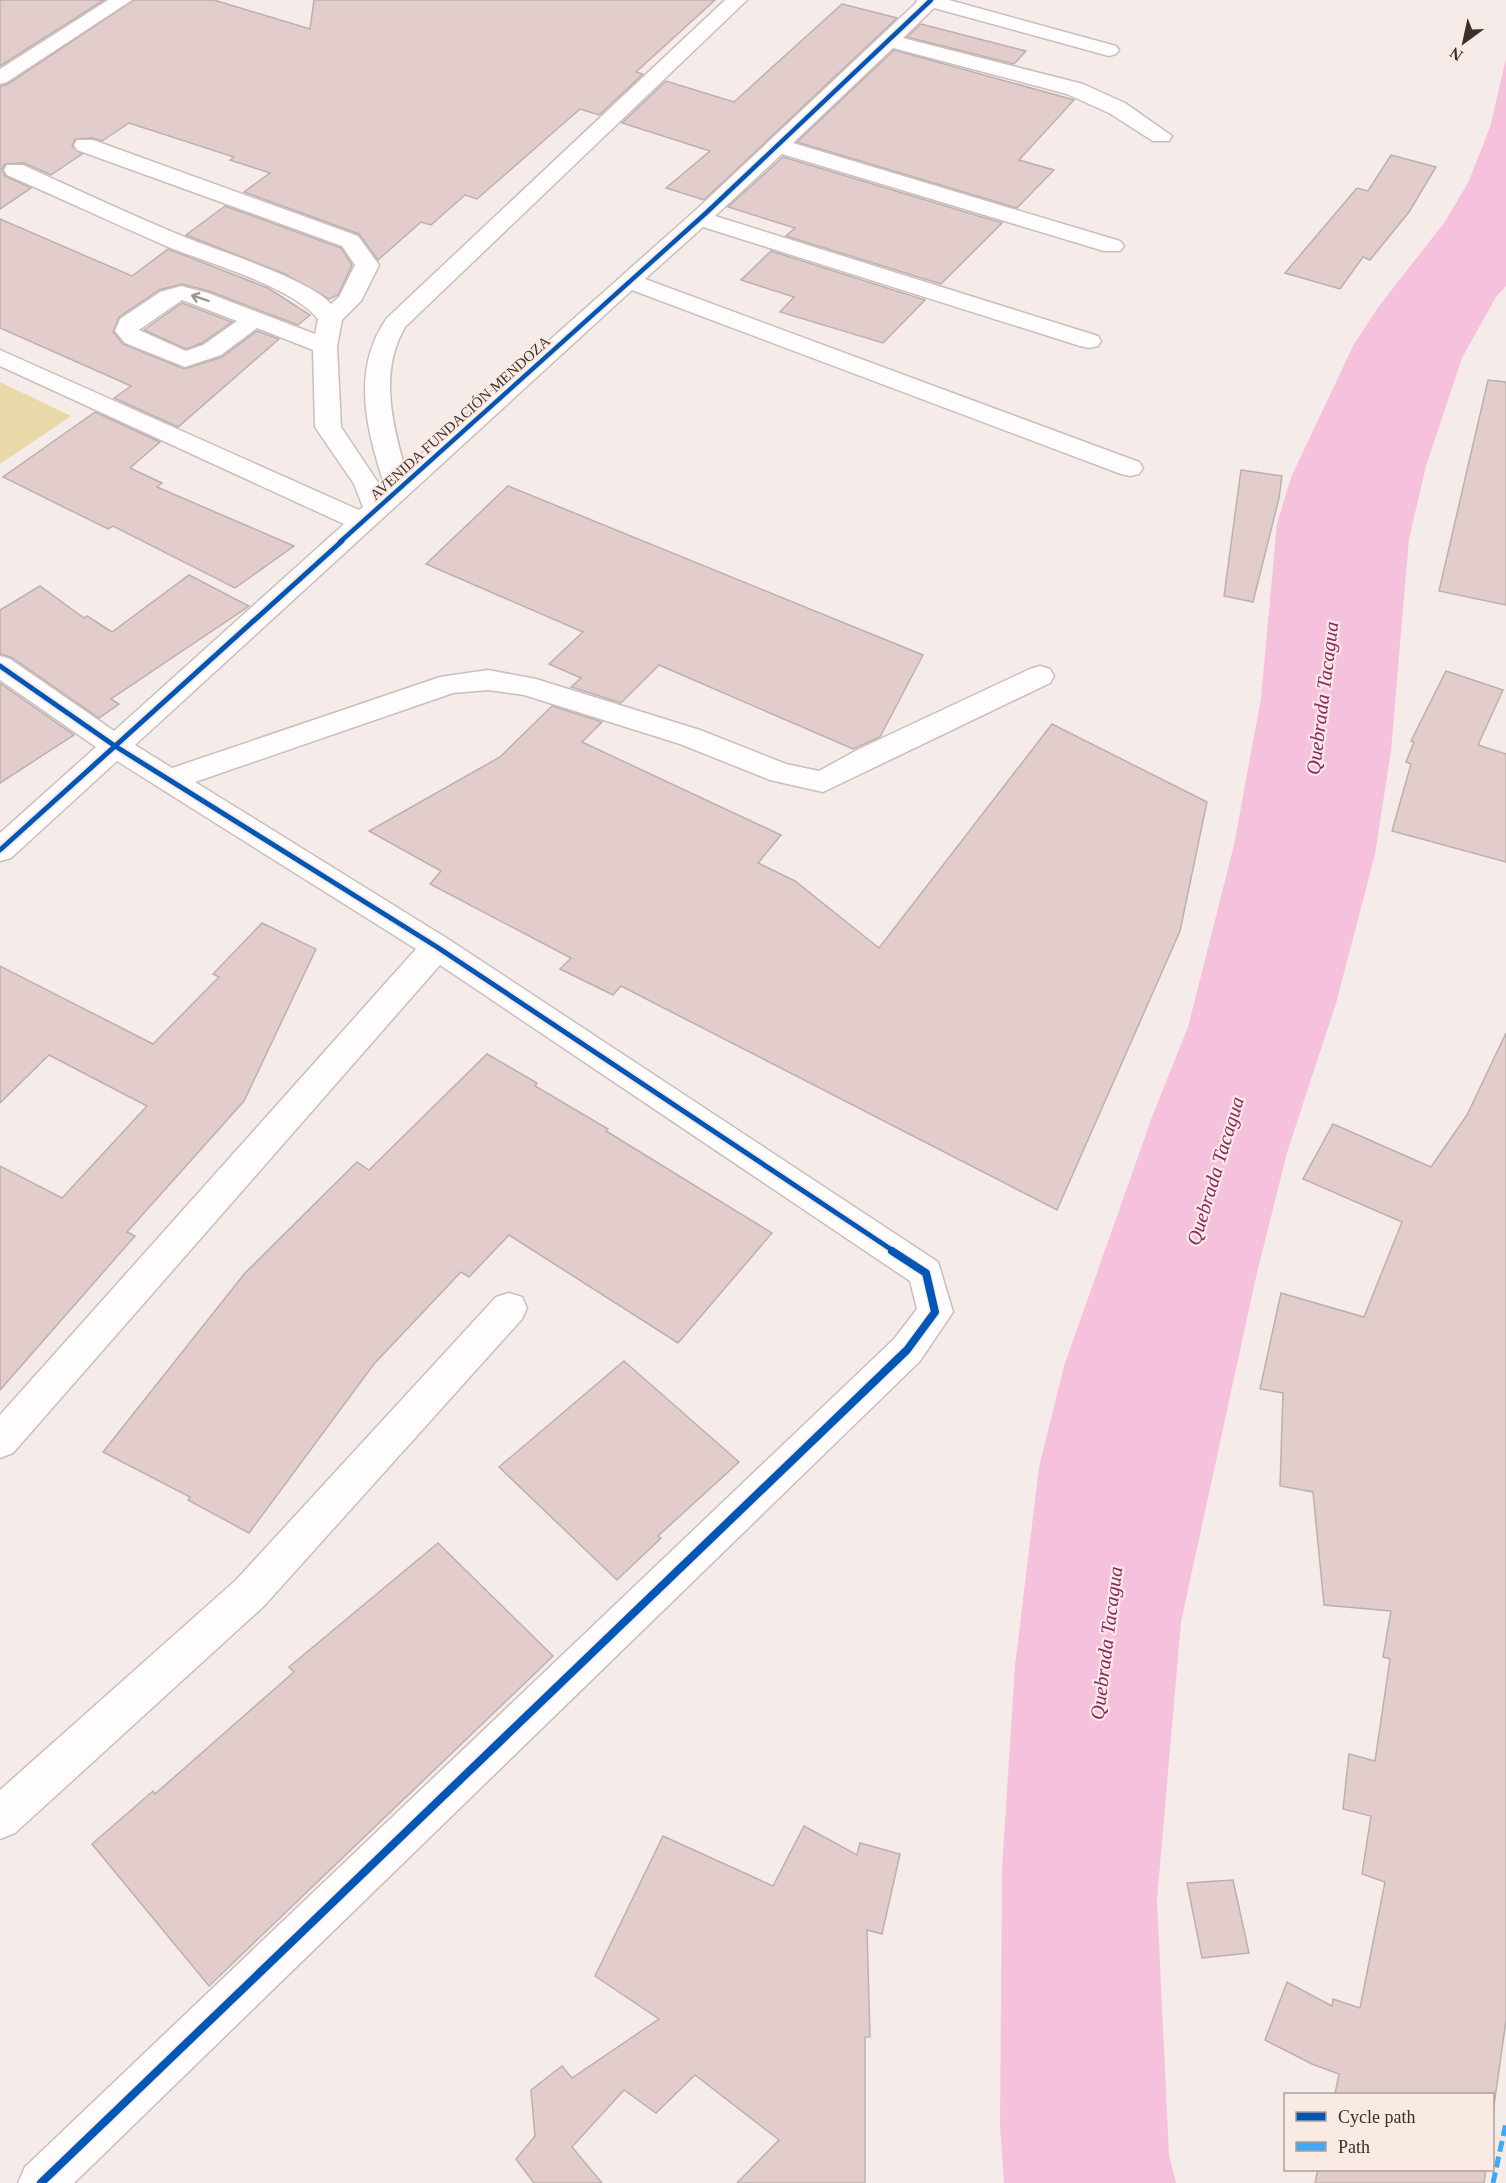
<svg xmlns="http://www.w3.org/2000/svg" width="1506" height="2183" font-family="Georgia,serif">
<rect width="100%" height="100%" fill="#f5ece9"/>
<path fill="#e9d9a8" d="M0,382L71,416L0,464Z"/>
<path fill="#f6c1dc" d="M1506,59V286L1496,297L1462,358L1426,466L1409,539L1391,751L1375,854L1337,1000L1287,1153L1256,1277L1181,1622L1157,1900L1169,2155L1176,2183H1004L1000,2126L1002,1868L1015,1666L1039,1467L1064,1366L1152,1117L1188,1027L1234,845L1261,698L1277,523L1292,475L1354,344L1379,306L1444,223L1468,183L1490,127Z"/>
<g fill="#e3cccc" stroke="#bbb0af" stroke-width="1.5">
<path d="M0,0H104L0,66Z"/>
<path d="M134,0H214L310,29L314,0H715L636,72L643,74L599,115L580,109L477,199L465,195L431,225L421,222L378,260L359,234L244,192L270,173L230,160L234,157L129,123L102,141L93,138L75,139L72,146L82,154L51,175L24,163L5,164L2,169L5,176L31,188L0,209V86L8,84Z"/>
<path d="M842,4L897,18L704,200L666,188L710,151L622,123L666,81L734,102Z"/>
<path d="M921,24L1026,51L1014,64L907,37Z"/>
<path d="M894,50L1074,100L1019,160L1054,170L1017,208L797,142Z"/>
<path d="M1391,155L1436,167L1409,212L1370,260L1363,257L1340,289L1285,273L1357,188L1368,191Z"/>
<path d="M783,157L1002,223L941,284L786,236L795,228L728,207Z"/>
<path d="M225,206L341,248L352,265L338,295L329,299L285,274L186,235Z"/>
<path d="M0,219L132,276L168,249L268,288L310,315L298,325L209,291L182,284L159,290L119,317L113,332L123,344L184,369L222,357L257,331L279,339L178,427L114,398L131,386L0,328Z"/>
<path d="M771,251L925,300L883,343L780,312L794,297L741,280Z"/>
<path d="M182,303L232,322L202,343L186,349L144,330Z"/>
<path d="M1488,380L1506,382V605L1439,591Z"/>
<path d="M95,412L160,442L130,468L162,483L157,487L294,546L235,588L113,526L108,529L3,477Z"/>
<path d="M1241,470L1282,476L1279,498L1253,602L1224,596Z"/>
<path d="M508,486L923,655L880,737L853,749L659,665L621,703L571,687L581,678L549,664L583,632L426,564Z"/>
<path d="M189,575L249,606L111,699L119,704L99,718L11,657L0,654V610L40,586L84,618L87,616L112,632Z"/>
<path d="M1446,671L1503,690L1478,745L1506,754V862L1392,831L1411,764L1406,762L1414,742L1411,741Z"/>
<path d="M0,683L74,735L0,783Z"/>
<path d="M552,706L602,722L582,742L781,835L758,863L795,881L879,948L1052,724L1207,802L1180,931L1057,1210L621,986L613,995L560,969L571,958L430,884L441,871L369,831L500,757Z"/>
<path d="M262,923L316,949L244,1101L127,1232L135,1236L0,1390V1166L62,1198L147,1106L49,1055L0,1103V966L153,1044L219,977L213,974Z"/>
<path d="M1506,1033V2020L1492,2120V2094H1335L1339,2074L1312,2064L1265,2040L1287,1982L1332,2006L1333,1999L1360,2008L1385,1882L1362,1874L1371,1816L1343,1809L1349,1754L1375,1761L1390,1659L1383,1657L1391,1611L1324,1605L1313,1492L1280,1486L1283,1393L1260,1389L1281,1293L1364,1317L1402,1222L1303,1179L1333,1124L1431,1167L1467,1115Z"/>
<path d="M487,1054L537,1083L535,1086L608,1129L606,1131L772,1233L678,1343L509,1235L469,1277L461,1272L374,1364L249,1533L188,1500L190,1497L103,1452L245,1273L357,1162L369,1170Z"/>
<path d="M624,1361L739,1462L658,1536L661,1538L617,1580L499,1467Z"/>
<path d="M438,1543L553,1656L209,1986L92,1844L153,1791L155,1794L294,1672L289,1667Z"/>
<path d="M804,1826L857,1855L860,1843L900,1854L882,1934L867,1930L870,2037H865V2183H737L779,2140L695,2075L656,2113L624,2090L572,2147L602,2183H534L516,2159L535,2136L531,2090L562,2066L572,2078L659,2019L595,1976L663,1836L773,1886Z"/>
<path d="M1233,1880L1249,1953L1202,1958L1187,1883Z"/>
<path d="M1318,2169H1486L1484,2183H1315Z"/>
</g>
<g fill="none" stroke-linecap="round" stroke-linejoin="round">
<defs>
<g id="minor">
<path d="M108,0H132L7,82L0,84V69Z"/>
<path d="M725,0H747L405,327C379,372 392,422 405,469L698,208L917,2L916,0H949L1116,46L1119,50L1116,54L1109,56L934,8L903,38L1083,84L1125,103L1172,136L1169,141H1153L1109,113L1067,94L893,48L793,143L1120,241L1124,246L1120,251H1104L782,154L715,216L1098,336L1101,341L1098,346L1089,348L1080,346L703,227L645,279L1139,462L1143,468L1139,474L1130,476L1121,474L632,290L135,745L172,768L440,677L488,670L536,679L700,730L786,764L819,771L859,749L1030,669L1040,666L1050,669L1054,676L1050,683L823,792L770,780L680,744L524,695L488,690L453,693L195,782L448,939L938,1262L953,1312L920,1361L74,2183H18L25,2167L894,1339L917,1309L910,1281L440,965L13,1453L0,1458V1415L416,949L117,761L11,858L0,861V833L96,747L0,680V656L10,659L114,731L344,524L0,366V350L359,510L363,507L354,484L315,427L313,350L257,328L221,355L185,367L125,343L115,331L120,319L160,292L181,286L208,293L315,334L318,319C292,286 207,263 166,246C113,223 60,198 7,175L4,170L7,165H23C76,189 129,214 182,236C216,250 311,280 331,304L339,297L355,265L342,246L77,150L74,145L77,140H93L358,236L379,265L361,301L342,320L337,346L341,427L383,490L385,487C367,431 350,370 387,318ZM182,300L237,321L203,345L186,351L139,330Z"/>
<path d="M509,1293L522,1297L527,1308L522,1319L264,1606L15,1833L0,1839V1790L236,1580L496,1297Z"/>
</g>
</defs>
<use href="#minor" stroke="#cabebb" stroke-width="3"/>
<use href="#minor" fill="#fefcfc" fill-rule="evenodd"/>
<path stroke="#3fa9f5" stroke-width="5" stroke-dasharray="11 5" stroke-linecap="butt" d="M1493,2183L1506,2123"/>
<defs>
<path id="cycleway-far2" d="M340,542L706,213L931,0"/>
<g id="cycleway-far1">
<path d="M0,666L115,746L437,947L895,1252"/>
<path d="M0,850L342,541"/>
</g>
<path id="cycleway" d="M41,2183L907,1350L935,1312L926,1273L892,1251"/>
</defs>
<use href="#cycleway-far2" stroke="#faeae4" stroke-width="8"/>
<use href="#cycleway-far1" stroke="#faeae4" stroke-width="9"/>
<use href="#cycleway" stroke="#faeae4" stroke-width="11"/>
<use href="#cycleway-far2" stroke="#0057b8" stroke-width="4.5"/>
<use href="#cycleway-far1" stroke="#0057b8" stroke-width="5"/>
<use href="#cycleway" stroke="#0057b8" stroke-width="8"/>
</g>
<defs><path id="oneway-shaft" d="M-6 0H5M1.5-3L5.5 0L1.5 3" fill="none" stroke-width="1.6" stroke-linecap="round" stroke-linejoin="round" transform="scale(1.5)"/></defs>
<use stroke="#9e9592" href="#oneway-shaft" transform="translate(200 298) rotate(-162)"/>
<g text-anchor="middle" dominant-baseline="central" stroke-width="4.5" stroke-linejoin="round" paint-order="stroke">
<g font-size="15" fill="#3d2e29" stroke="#faeae4">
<text transform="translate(460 418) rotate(-42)">AVENIDA FUNDACIÓN MENDOZA</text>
</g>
<g font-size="20" font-style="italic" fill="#892467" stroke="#faeae4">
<text transform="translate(1322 698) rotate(-83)">Quebrada Tacagua</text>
<text transform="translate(1215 1171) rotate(-73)">Quebrada Tacagua</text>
<text transform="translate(1106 1643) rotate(-83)">Quebrada Tacagua</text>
</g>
</g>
<rect x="1284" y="2093" width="210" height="78" fill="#faeae4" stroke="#ae9f99" stroke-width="1.5"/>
<rect x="1296" y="2112" width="30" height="9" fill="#0057b8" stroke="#ae9f99" stroke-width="1.5"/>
<text x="1338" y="2123" font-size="18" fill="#3d2e29">Cycle path</text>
<rect x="1296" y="2142" width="30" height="9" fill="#3fa9f5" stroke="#ae9f99" stroke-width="1.5"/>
<text x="1338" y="2153" font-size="18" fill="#3d2e29">Path</text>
<g transform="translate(1464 42) rotate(213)" stroke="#faeae4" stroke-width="4.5" paint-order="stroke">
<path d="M0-4.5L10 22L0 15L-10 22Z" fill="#3d2e29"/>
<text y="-9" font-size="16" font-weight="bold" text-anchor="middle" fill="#3d2e29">N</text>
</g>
</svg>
